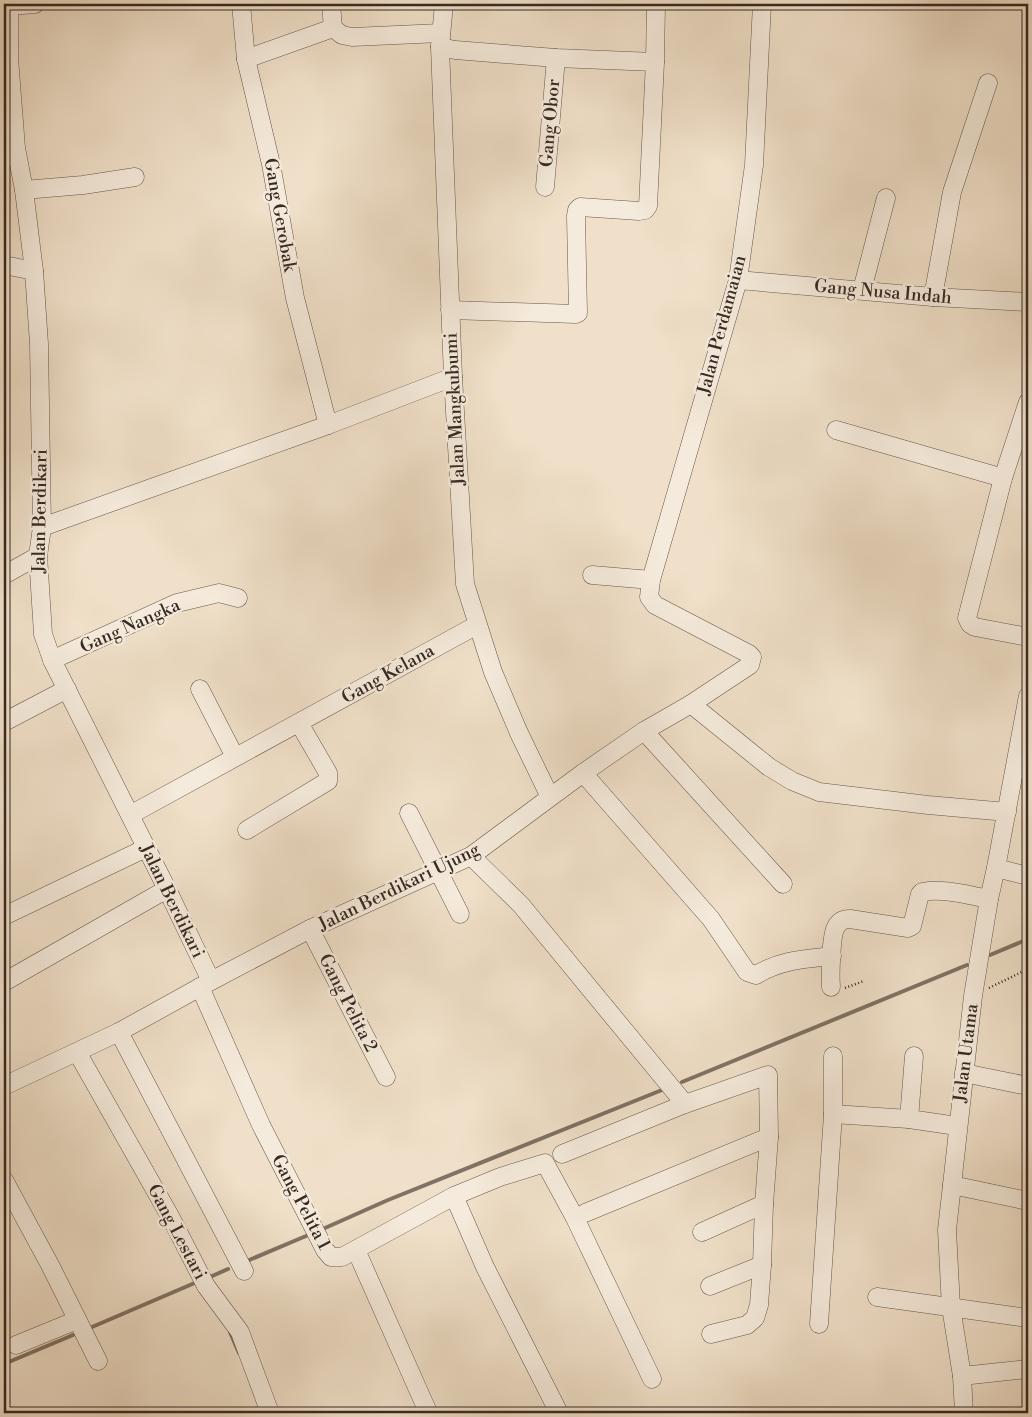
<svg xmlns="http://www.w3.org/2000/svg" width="1032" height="1417" font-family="'Libre Bodoni',serif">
<rect width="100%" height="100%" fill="#f0e0c9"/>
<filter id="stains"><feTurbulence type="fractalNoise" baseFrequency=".004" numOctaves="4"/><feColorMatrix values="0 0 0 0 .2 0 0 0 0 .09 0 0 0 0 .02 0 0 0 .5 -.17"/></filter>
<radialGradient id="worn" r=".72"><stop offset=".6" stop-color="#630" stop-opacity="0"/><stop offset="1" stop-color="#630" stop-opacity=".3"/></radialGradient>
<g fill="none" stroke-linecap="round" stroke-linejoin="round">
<g stroke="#807265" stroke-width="4">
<path d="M990,955L1028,939"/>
<path d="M682,1082L967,965"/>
<path d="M325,1228L388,1200L662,1090"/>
<path d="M247,1261L306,1236"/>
<path d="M210,1277L228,1269"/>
<path d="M92,1327L197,1282"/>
<path d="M230,1332L239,1353"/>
<path d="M4,1364L73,1335"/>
</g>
<defs>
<g id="minor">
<path d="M9,4V58L16,148L24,190L34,271L39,344L42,527L38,556L43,634L52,660L167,889L211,981"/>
<path d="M241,4L246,59L271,164L295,298L328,425"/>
<path d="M331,4L333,28L342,35L352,37L441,33"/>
<path d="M444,4L440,47L453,377L465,584L493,672L519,733L550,797"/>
<path d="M9,6L35,4"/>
<path d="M440,47L455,50L556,58L655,62"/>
<path d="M246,59L333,28"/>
<path d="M545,187L556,58"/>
<path d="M24,190L83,185L135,177"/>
<path d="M4,265L34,271"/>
<path d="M738,280L933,297L1028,302"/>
<path d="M862,290L886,198"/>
<path d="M933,297L952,192L988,83"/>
<path d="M450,310L576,314L578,313L576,216L577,210L580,207L639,211L645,210L648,206L655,62L656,4"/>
<path d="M1028,402L1003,478L967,618L970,624L975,627L1028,637"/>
<path d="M836,430L1003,478"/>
<path d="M42,527L328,425L453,377"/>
<path d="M4,575L38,556"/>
<path d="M592,575L651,580"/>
<path d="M52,660L177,603L219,593L238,598"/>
<path d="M200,689L235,757"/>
<path d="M691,704L769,767L792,781L819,792L928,805L1007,812"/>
<path d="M4,722L67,689"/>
<path d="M644,731L783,884"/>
<path d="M583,773L711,919L747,972L756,975C781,960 804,959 832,956"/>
<path d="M409,813L460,914"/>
<path d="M130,815L477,625"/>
<path d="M247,830L328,781V773L299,723"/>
<path d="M471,856L521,905L685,1104"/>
<path d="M996,868L1028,876"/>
<path d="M4,916L146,848"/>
<path d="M310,929L386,1077"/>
<path d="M4,982L167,889"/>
<path d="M200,987L261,1125L325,1250L331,1257H342L454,1196L500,1177L545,1163L575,1218L652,1379"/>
<path d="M831,987C830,975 831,935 836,927C839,921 844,919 850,919L908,928L912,926L920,894L922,892C944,888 967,895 989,899"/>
<path d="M119,1032L244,1271"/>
<path d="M77,1052L171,1218L206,1286L240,1332L270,1413"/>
<path d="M964,1073L1028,1086"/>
<path d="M4,1086L119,1032L211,981L310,929L471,856L583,773L644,731L691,704L750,665L752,657L749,654L655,605L649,597L651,580L738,280L754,165L762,4"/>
<path d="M833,1114L909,1119L957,1126"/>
<path d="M909,1119L914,1056"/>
<path d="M562,1154L685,1104L768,1075L769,1137L764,1204L762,1265L759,1305L755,1318L747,1325L711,1334"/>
<path d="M4,1180L50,1265L98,1361"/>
<path d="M952,1185L1028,1201"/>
<path d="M454,1196L485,1267L559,1413"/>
<path d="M585,1213L769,1137"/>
<path d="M702,1232L764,1204"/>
<path d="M356,1250L428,1412"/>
<path d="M710,1286L762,1265"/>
<path d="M877,1297L1028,1318"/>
<path d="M819,1324L833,1114V1056"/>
<path d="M16,1345L77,1320"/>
<path d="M962,1376L1028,1369"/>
<path d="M964,1413L962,1376L951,1307L947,1230L973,996L989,899L996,868L1028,696"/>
</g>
</defs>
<use href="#minor" stroke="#65574c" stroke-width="19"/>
<g stroke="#372923" stroke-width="2.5" stroke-dasharray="1 2.5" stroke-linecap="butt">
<path d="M845,988L864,981"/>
<path d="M989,988L1028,969"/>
</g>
<use href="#minor" stroke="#f5ebdc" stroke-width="18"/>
</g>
<g text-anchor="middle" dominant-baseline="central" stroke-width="5" stroke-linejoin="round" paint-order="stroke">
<g font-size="18" fill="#372923" stroke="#f5ebdc">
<text transform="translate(550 123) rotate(-85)">Gang Obor</text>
<text transform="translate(280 215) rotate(80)">Gang Gerobak</text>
<text transform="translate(883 292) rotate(5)">Gang Nusa Indah</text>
<text transform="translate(722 325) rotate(-75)">Jalan Perdamaian</text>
<text transform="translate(455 409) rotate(-93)">Jalan Mangkubumi</text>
<text transform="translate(40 511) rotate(-89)">Jalan Berdikari</text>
<text transform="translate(130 626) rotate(-24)">Gang Nangka</text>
<text transform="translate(388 674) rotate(-29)">Gang Kelana</text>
<text transform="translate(399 887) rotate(-26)">Jalan Berdikari Ujung</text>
<text transform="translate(172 901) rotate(64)">Jalan Berdikari</text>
<text transform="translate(348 1003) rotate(63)">Gang Pelita 2</text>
<text transform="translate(966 1053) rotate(-83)">Jalan Utama</text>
<text transform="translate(301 1202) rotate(62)">Gang Pelita 1</text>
<text transform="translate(177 1232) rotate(62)">Gang Lestari</text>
</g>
</g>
<rect width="1032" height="1417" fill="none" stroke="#f0e0c9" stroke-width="20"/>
<rect x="5" y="5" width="1022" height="1407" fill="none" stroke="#372923" stroke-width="2.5"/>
<rect x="10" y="10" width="1012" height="1397" fill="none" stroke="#372923"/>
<rect width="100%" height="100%" filter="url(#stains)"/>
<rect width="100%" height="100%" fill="url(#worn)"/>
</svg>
